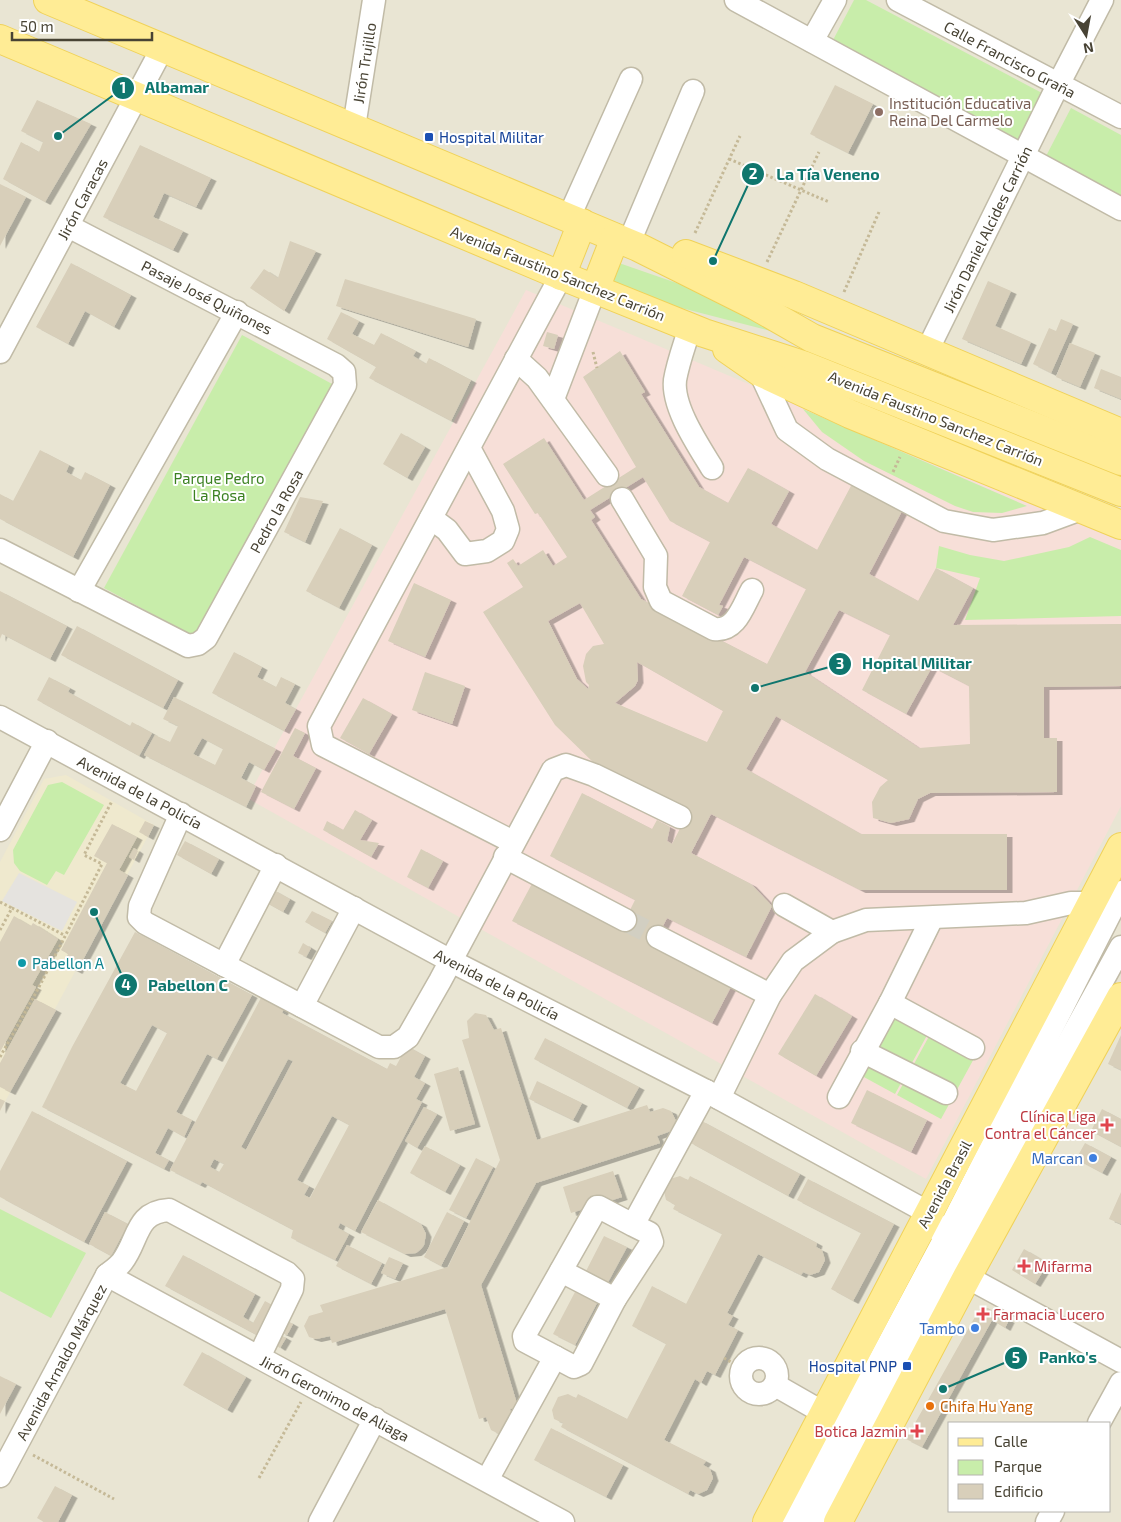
<svg xmlns="http://www.w3.org/2000/svg" width="1121" height="1522" font-family="'Exo 2',sans-serif">
<defs>
<filter id="shadow"><feDropShadow dx="5.5" dy="3" stdDeviation="0" flood-color="#0004"/></filter>
</defs>
<rect width="100%" height="100%" fill="#f5f2e6"/>
<path fill="#e9e5d3" fill-rule="evenodd" d="M0,0H1121V1522H0ZM950,1423H1110V1511H950Z"/>
<path fill="#efe9ce" d="M66,775L154,825L0,1111V862L44,779Z"/>
<path fill="#f7dfd8" d="M526,290L1121,541V806L926,1179L247,798Z"/>
<g fill="#c8edaa">
<path d="M854,0H866L1042,93L1017,143L832,42Z"/>
<path d="M1071,108L1121,135V201L1044,160Z"/>
<path d="M619,263L717,297L786,335L654,301L615,282L612,278Z"/>
<path d="M242,335L334,385L195,637L104,588Z"/>
<path d="M803,409L1027,506L1002,513L973,512L955,506L864,461L822,432Z"/>
<path d="M1090,537L1121,550V616L965,620L980,578L936,568L939,546L970,555L1004,561L1069,547Z"/>
<path d="M62,782L104,805L64,875L56,871L47,885L20,871L14,863L13,850L48,785Z"/>
<path d="M893,993L937,1017L895,1094L851,1070Z"/>
<path d="M939,1018L983,1042L941,1119L897,1095Z"/>
<path d="M0,1209L86,1253L51,1318L0,1291Z"/>
</g>
<path fill="#e5e3df" d="M19,873L77,902L62,931L2,901Z"/>
<g fill="#d8cfba" fill-rule="evenodd" filter="url(#shadow)">
<path d="M835,85L873,104L848,153L810,134Z"/>
<path d="M37,100L91,124L45,202L3,179L21,142L39,152L43,142L21,131Z"/>
<path d="M140,145L211,178L196,207L164,193L153,217L183,231L173,250L103,217Z"/>
<path d="M0,184L26,197L0,246Z"/>
<path d="M290,241L316,251L284,311L250,288L264,269L278,278Z"/>
<path d="M71,263L131,295L114,327L85,311L68,344L36,327Z"/>
<path d="M345,279L476,319L468,347L336,306Z"/>
<path d="M988,281L1011,291L995,326L1031,342L1021,364L962,339Z"/>
<path d="M341,312L359,321L352,334L374,345L381,333L416,351L413,356L426,364L429,358L471,380L451,421L369,378L376,367L327,339Z"/>
<path d="M1061,319L1073,324L1051,373L1033,364L1049,328L1056,331Z"/>
<path d="M547,332L558,335L554,349L543,346Z"/>
<path d="M1070,343L1095,353L1080,387L1056,377Z"/>
<path d="M620,351L645,392L641,394L699,487L728,503L748,468L789,491L771,524L817,550L852,484L903,509L869,574L918,601L936,568L973,588L953,625L1121,624V686L1044,687V738H1057V792L930,793L918,799L909,819L891,823L873,818L872,802L880,787L888,780L776,716L746,769L861,834H1007V890H860L711,814L691,853L751,884L772,906L746,957L667,918L656,939L735,979L712,1023L512,921L535,878L623,924L635,900L550,856L582,793L652,829L657,820L670,827L667,841L672,844L688,813L598,767L555,725L483,612L523,587L507,563L513,559L518,566L543,550L553,566L567,557L538,513L535,514L503,464L544,438L584,500L636,467L583,377ZM643,477L670,521L710,542L682,596L718,615L723,606L719,605L744,557L806,589L767,664L641,599L591,520L595,517L590,510ZM580,603L604,644L593,646L586,654L583,666L586,682L589,685L588,689L577,679L548,621ZM839,610L890,635L862,690L906,714L932,667L969,686L970,744L919,748L805,672ZM637,662L723,711L707,742L615,703L635,686L638,680Z"/>
<path d="M1101,369L1121,377V399L1094,388Z"/>
<path d="M401,433L425,447L407,478L383,464Z"/>
<path d="M40,450L69,465L66,472L81,480L85,472L110,485L73,557L0,519V494L13,501Z"/>
<path d="M300,497L323,501L305,542L284,532Z"/>
<path d="M340,528L372,545L339,608L306,591Z"/>
<path d="M414,583L451,600L425,657L388,641Z"/>
<path d="M0,591L67,626L50,659L2,634L0,639Z"/>
<path d="M77,626L178,680L163,708L61,655Z"/>
<path d="M234,652L262,667L257,677L276,687L281,677L295,684L285,703L296,709L284,731L212,693Z"/>
<path d="M425,672L465,686L452,724L412,710Z"/>
<path d="M49,677L70,688L68,692L130,726L132,722L152,733L139,756L37,700Z"/>
<path d="M174,697L276,749L264,770L249,762L241,778L256,786L246,807L144,755L155,735L170,742L178,726L163,719ZM202,738L223,749L215,765L193,754Z"/>
<path d="M363,698L392,714L369,754L340,738Z"/>
<path d="M295,728L305,733L293,756L316,768L294,809L261,792Z"/>
<path d="M355,810L372,820L360,840L379,843L371,857L323,830L327,821L343,830Z"/>
<path d="M145,821L154,825L148,837L139,832Z"/>
<path d="M112,824L137,837L119,870L128,875L77,971L63,964L68,954L61,950L107,863L94,856Z"/>
<path d="M185,841L219,859L211,874L177,855Z"/>
<path d="M134,848L138,851L134,860L129,857Z"/>
<path d="M421,849L443,861L428,888L407,877Z"/>
<path d="M272,889L290,899L283,912L265,902Z"/>
<path d="M312,911L332,921L325,933L305,922Z"/>
<path d="M14,916L31,926L33,923L58,939L32,985L36,987L0,1052V942Z"/>
<path d="M135,932L252,995L217,1059L207,1054L176,1112L192,1120L184,1137L168,1128L155,1153L169,1160L164,1169L42,1107L72,1047ZM152,1025L167,1033L136,1091L120,1083Z"/>
<path d="M303,943L311,948L306,957L298,953Z"/>
<path d="M263,994L285,1006L282,1013L387,1069L390,1063L396,1066L407,1046L425,1056L414,1077L425,1083L416,1099L422,1102L355,1231L340,1223L338,1228L349,1234L335,1260L291,1238L293,1230L202,1182L200,1185L170,1170ZM288,1059L293,1061L246,1150L241,1147ZM332,1116L349,1125L310,1198L304,1195L309,1186L297,1180ZM214,1159L224,1164L219,1172L210,1167Z"/>
<path d="M815,994L852,1016L816,1076L778,1054Z"/>
<path d="M35,999L56,1010L10,1092L0,1087V1063Z"/>
<path d="M475,1013L486,1015L494,1030L501,1028L537,1140L647,1105L650,1112L663,1108L671,1111L676,1121L671,1131L657,1136L660,1143L536,1183L481,1285L518,1407L510,1409L513,1419L501,1435L491,1430L486,1417L479,1419L445,1309L332,1343L330,1336L316,1339L309,1337L304,1326L309,1316L323,1312L320,1305L448,1267L500,1160L462,1040L469,1038L467,1021Z"/>
<path d="M1121,1035V1070L1108,1064Z"/>
<path d="M545,1038L639,1087L627,1108L534,1059Z"/>
<path d="M458,1067L475,1124L450,1131L434,1074Z"/>
<path d="M537,1081L582,1103L573,1120L529,1099Z"/>
<path d="M867,1090L927,1120L911,1152L851,1123Z"/>
<path d="M0,1099L5,1101L0,1111Z"/>
<path d="M424,1107L437,1114L417,1148L405,1141Z"/>
<path d="M1102,1109L1121,1119V1147L1091,1131Z"/>
<path d="M32,1111L127,1161L84,1242L0,1197V1171Z"/>
<path d="M700,1120L800,1174L788,1196L689,1142Z"/>
<path d="M1085,1143L1111,1157L1102,1173L1076,1159Z"/>
<path d="M425,1146L460,1165L445,1192L410,1173Z"/>
<path d="M476,1158L493,1167L466,1218L449,1210Z"/>
<path d="M613,1171L622,1197L571,1213L563,1187Z"/>
<path d="M680,1176L688,1180L690,1176L817,1243L816,1247L822,1250L825,1260L819,1272L810,1275L803,1272L801,1275L758,1254L727,1313L733,1316L728,1325L738,1330L715,1375L707,1371L701,1383L695,1379L664,1440L706,1461L703,1465L710,1469L713,1478L707,1490L698,1494L690,1490L688,1494L561,1427L563,1423L554,1419L552,1410L558,1397L568,1394L576,1398L578,1394L627,1419L666,1344L632,1326L652,1286L686,1304L722,1234L673,1209L675,1205L666,1200L664,1191L670,1179Z"/>
<path d="M808,1179L894,1224L853,1301L831,1289L861,1233L797,1200Z"/>
<path d="M1121,1192V1224L1109,1219Z"/>
<path d="M378,1200L421,1224L426,1234L424,1245L421,1249L416,1253L405,1254L361,1232Z"/>
<path d="M105,1212L128,1224L111,1256L89,1244Z"/>
<path d="M447,1212L464,1221L441,1266L424,1257Z"/>
<path d="M604,1236L627,1247L607,1284L585,1273Z"/>
<path d="M347,1245L382,1263L371,1284L336,1266Z"/>
<path d="M1024,1249L1048,1263L1035,1284L1012,1270Z"/>
<path d="M183,1255L255,1294L243,1317L253,1323L265,1301L276,1307L260,1337L165,1286Z"/>
<path d="M389,1257L403,1263L395,1279L381,1273Z"/>
<path d="M575,1292L597,1303L575,1345L553,1334Z"/>
<path d="M980,1308H988L1009,1320L1005,1328L992,1320L922,1447L906,1439Z"/>
<path d="M286,1320L293,1324L287,1335L280,1332Z"/>
<path d="M279,1334L286,1338L280,1348L274,1344Z"/>
<path d="M202,1352L246,1377L227,1410L183,1385Z"/>
<path d="M0,1376L16,1384L0,1414Z"/>
<path d="M551,1428L623,1465L606,1497L534,1460Z"/>
<path d="M55,1486L72,1495L58,1522H44L37,1518Z"/>
</g>
<g fill="none" stroke-linecap="round" stroke-linejoin="round">
<path stroke="#d2cfc2" stroke-width="22" stroke-dasharray="22 11" stroke-linecap="butt" d="M625,920L658,937"/>
<defs>
<g id="minor">
<path d="M736,0L1121,209"/>
<path d="M898,0L1121,117"/>
<path d="M812,41L835,0"/>
<path d="M354,127L374,0"/>
<path d="M569,217L631,79"/>
<path d="M633,233L693,91"/>
<path d="M690,327C685,344 678,362 675,380C672,407 698,445 712,468"/>
<path d="M927,351L1058,85L1102,0"/>
<path d="M0,352L163,47"/>
<path d="M516,359L537,378L607,475"/>
<path d="M760,372L787,430L827,459L944,521L993,530L1043,523L1081,509"/>
<path d="M553,399L595,289"/>
<path d="M622,499L656,556L655,587L661,601L714,629C736,632 743,606 752,590"/>
<path d="M431,518L447,530L465,554L487,551L503,541L508,529L503,511L469,448"/>
<path d="M0,550L188,646L198,644L206,638L345,385L344,372L336,365L68,226"/>
<path d="M79,591L237,312"/>
<path d="M0,717L451,961L706,1091L929,1213L967,1277L1121,1361"/>
<path d="M181,814L140,906L139,917L145,923L379,1047H394L408,1037L440,981L553,770L566,765L594,775L680,817"/>
<path d="M0,830L47,741"/>
<path d="M513,842L323,745L319,726L561,276"/>
<path d="M505,857L625,920"/>
<path d="M784,905L832,932L866,920L1026,913L1071,903H1092"/>
<path d="M658,937L770,995"/>
<path d="M224,965L276,865"/>
<path d="M890,1003L973,1048"/>
<path d="M302,1006L354,908"/>
<path d="M862,1051L946,1093"/>
<path d="M839,1097L890,1003L932,918"/>
<path d="M719,1098L770,995L793,961L832,932"/>
<path d="M633,1225L599,1207H597L524,1336L525,1341L574,1367L581,1364L615,1299L652,1242L649,1233L633,1225L706,1091"/>
<path d="M561,1271L615,1299"/>
<path d="M107,1275L563,1522"/>
<circle cx="759" cy="1376" r="18"/>
<path d="M775,1385L824,1413"/>
<path d="M1099,1423L1121,1383"/>
<path d="M0,1476L107,1275C112,1271 118,1267 122,1262C139,1240 135,1212 169,1210L287,1273L293,1279L292,1289L259,1357"/>
<path d="M487,1480L555,1357"/>
<path d="M320,1522L375,1419"/>
<path d="M793,1522L944,1240L1121,892"/>
<path d="M812,1522L984,1196L1121,947"/>
<path d="M1047,1522L1053,1511"/>
</g>
<g id="major">
<path d="M48,0L638,247L756,306L812,338L1121,461"/>
<path d="M0,39L550,271L704,333L803,365L1121,492"/>
<path d="M686,254L794,295L1121,433"/>
<path d="M561,276L582,223"/>
<path d="M595,289L615,238"/>
<path d="M727,349L760,372L850,414L1121,525"/>
<path d="M767,1522L1121,847"/>
<path d="M838,1522L967,1277L1121,997"/>
</g>
</defs>
<use href="#minor" stroke="#c1bba7" stroke-width="25"/>
<use href="#major" stroke="#f0d259" stroke-width="30"/>
<g stroke="#c5b997" stroke-width="3" stroke-dasharray="2.5 2.5" stroke-linecap="butt">
<path d="M729,159L829,202"/>
<path d="M695,233L740,136"/>
<path d="M767,262L819,152"/>
<path d="M844,292L879,212"/>
<path d="M593,352L597,368"/>
<path d="M893,472L900,457"/>
<path d="M0,902L12,908"/>
<path d="M0,930L12,908L64,935"/>
<path d="M0,1057L38,989L102,864L84,855L112,801"/>
<path d="M724,1358L743,1369"/>
<path d="M33,1455L114,1499"/>
<path d="M259,1478L301,1402"/>
</g>
<use href="#minor" stroke="#fff" stroke-width="22"/>
<use href="#major" stroke="#ffec95" stroke-width="28"/>
</g>
<circle fill="#8d6e63" stroke="#fff" stroke-width="2" cx="879" cy="112" r="5"/>
<g fill="#1a4fb4" stroke="#fff" stroke-width="2">
<rect x="424" y="132" width="10" height="10" rx="2.5"/>
<rect x="902" y="1361" width="10" height="10" rx="2.5"/>
</g>
<circle fill="#0f9aa8" stroke="#fff" stroke-width="2" cx="22" cy="963" r="5"/>
<g fill="#e0444e" stroke="#fff" stroke-width="2">
<path d="M1104.5 1117.5h5v5h5v5h-5v5h-5v-5h-5v-5h5z"/>
<path d="M1021.5 1258.5h5v5h5v5h-5v5h-5v-5h-5v-5h5z"/>
<path d="M980.5 1306.5h5v5h5v5h-5v5h-5v-5h-5v-5h5z"/>
<path d="M914.5 1423.5h5v5h5v5h-5v5h-5v-5h-5v-5h5z"/>
</g>
<g fill="#3f7fe0" stroke="#fff" stroke-width="2">
<circle cx="1093" cy="1158" r="5"/>
<circle cx="975" cy="1328" r="5"/>
</g>
<circle fill="#e8710a" stroke="#fff" stroke-width="2" cx="930" cy="1406" r="5"/>
<g text-anchor="middle" dominant-baseline="central" stroke-width="4" stroke-linejoin="round" paint-order="stroke">
<g font-size="15" fill="#484334" stroke="#fff">
<text transform="translate(1010 59) rotate(28)">Calle Francisco Graña</text>
<text transform="translate(364 63) rotate(-81)">Jirón Trujillo</text>
<text transform="translate(82 199) rotate(-62)">Jirón Caracas</text>
<text transform="translate(987 229) rotate(-64)">Jirón Daniel Alcides Carrión</text>
<text transform="translate(558 273) rotate(22)">Avenida Faustino Sanchez Carrión</text>
<text transform="translate(207 297) rotate(27)">Pasaje José Quiñones</text>
<text transform="translate(936 418) rotate(22)">Avenida Faustino Sanchez Carrión</text>
<text transform="translate(276 511) rotate(-61)">Pedro la Rosa</text>
<text transform="translate(140 792) rotate(28)">Avenida de la Policía</text>
<text transform="translate(497 984) rotate(27)">Avenida de la Policía</text>
<text transform="translate(944 1184) rotate(-62)">Avenida Brasil</text>
<text transform="translate(61 1362) rotate(-62)">Avenida Arnaldo Márquez</text>
<text transform="translate(335 1398) rotate(28)">Jirón Geronimo de Aliaga</text>
</g>
<g font-size="15" fill="#785e54" stroke="#fff" text-anchor="start">
<text x="889" y="103">Institución Educativa<tspan x="889" dy="17">Reina Del Carmelo</tspan></text>
</g>
<g font-size="15" fill="#164399" stroke="#fff" text-anchor="start">
<text x="439" y="137">Hospital Militar</text>
<text x="897" y="1366" text-anchor="end">Hospital PNP</text>
</g>
<g font-size="15" fill="#3b8121" stroke="#fff">
<text x="219" y="478">Parque Pedro<tspan x="219" dy="17">La Rosa</tspan></text>
</g>
<g font-size="15" fill="#0d838f" stroke="#fff" text-anchor="start">
<text x="32" y="963">Pabellon A</text>
</g>
<g font-size="15" fill="#be3a42" stroke="#fff" text-anchor="end">
<text x="1096" y="1116">Clínica Liga<tspan x="1096" dy="17">Contra el Cáncer</tspan></text>
<text x="1034" y="1266" text-anchor="start">Mifarma</text>
<text x="993" y="1314" text-anchor="start">Farmacia Lucero</text>
<text x="907" y="1431">Botica Jazmin</text>
</g>
<g font-size="15" fill="#366cbe" stroke="#fff" text-anchor="end">
<text x="1083" y="1158">Marcan</text>
<text x="965" y="1328">Tambo</text>
</g>
<g font-size="15" fill="#c56008" stroke="#fff" text-anchor="start">
<text x="940" y="1406">Chifa Hu Yang</text>
</g>
</g>
<path fill="none" stroke="#0f766e" stroke-width="2" d="M58 136L123 88M713 261L753 174M755 688L840 664M94 912L126 985M943 1389L1016 1358"/>
<g fill="#0f766e" stroke="#fff" stroke-width="2">
<circle cx="58" cy="136" r="5"/>
<circle cx="713" cy="261" r="5"/>
<circle cx="755" cy="688" r="5"/>
<circle cx="94" cy="912" r="5"/>
<circle cx="943" cy="1389" r="5"/>
<circle cx="123" cy="88" r="12"/>
<circle cx="753" cy="174" r="12"/>
<circle cx="840" cy="664" r="12"/>
<circle cx="126" cy="985" r="12"/>
<circle cx="1016" cy="1358" r="12"/>
</g>
<g font-size="15" text-anchor="middle" font-weight="bold" fill="#fff">
<text x="123" y="93">1</text>
<text x="753" y="179">2</text>
<text x="840" y="669">3</text>
<text x="126" y="990">4</text>
<text x="1016" y="1363">5</text>
</g>
<g font-size="16" text-anchor="middle" font-weight="bold" fill="#0f766e" stroke="#fff" stroke-width="4" stroke-linejoin="round" paint-order="stroke">
<text x="177" y="93">Albamar</text>
<text x="828" y="180">La Tía Veneno</text>
<text x="917" y="669">Hopital Militar</text>
<text x="188" y="991">Pabellon C</text>
<text x="1068" y="1363">Panko's</text>
</g>
<rect x="948" y="1422" width="162" height="90" fill="#ffffff" stroke="#b6b4ae"/>
<rect x="958" y="1438" width="25" height="8" fill="#ffec95" stroke="#b6b4ae"/>
<text x="994" y="1447" font-size="15" fill="#484334">Calle</text>
<rect x="958" y="1460" width="25" height="15" fill="#c8edaa" stroke="#b6b4ae"/>
<text x="994" y="1472" font-size="15" fill="#484334">Parque</text>
<rect x="958" y="1484" width="25" height="15" fill="#d8cfba" stroke="#b6b4ae"/>
<text x="994" y="1497" font-size="15" fill="#484334">Edificio</text>
<g transform="translate(1086 35) rotate(169)" stroke="#ffffff" stroke-width="4" paint-order="stroke">
<path d="M0-4L9 19L0 12L-9 19Z" fill="#484334"/>
<text y="-8" font-size="14" font-weight="bold" text-anchor="middle" fill="#484334">N</text>
</g>
<path d="M12 32v8h140v-8" fill="none" stroke="#484334" stroke-width="2.5"/>
<text x="20" y="32" font-size="15" fill="#484334" stroke="#ffffff" stroke-width="4" paint-order="stroke">50 m</text>
</svg>
